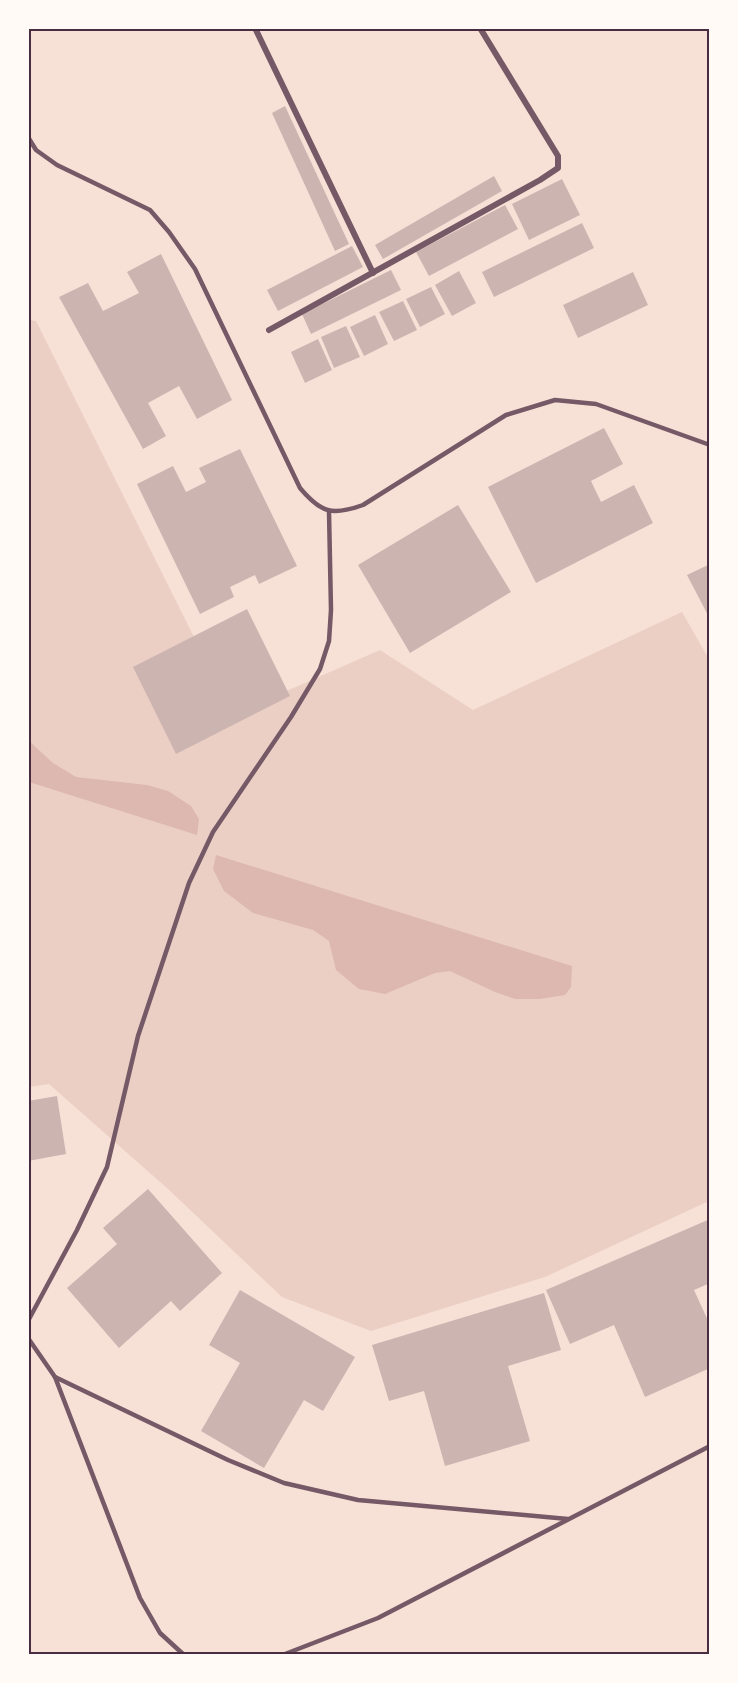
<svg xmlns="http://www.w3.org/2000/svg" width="738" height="1683" font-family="'Nunito Sans',sans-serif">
<rect width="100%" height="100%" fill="#f7e1d7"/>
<path fill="#ebcfc5" d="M29,320L36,321L212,673L266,700L380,650L473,710L682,612L710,661L709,1201L545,1277L371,1331L282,1297L168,1189L49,1084L29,1087Z"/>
<g fill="#dcb8b0">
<path d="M28,740L53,763L76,777L147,785L168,791L191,806L199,819L197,835L29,782Z"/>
<path d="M216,855L572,966L571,987L565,995L540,999H515L495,992L450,971L435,973L385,994L359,989L336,970L329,941L313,930L253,913L224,891L213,869Z"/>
</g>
<g fill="#ccb4b1">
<path d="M285,106L349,244L335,251L272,113Z"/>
<path d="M494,176L502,191L383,259L375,245Z"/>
<path d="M562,179L580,215L529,240L512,204Z"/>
<path d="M505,205L518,229L429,276L416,252Z"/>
<path d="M582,223L594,248L494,297L482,272Z"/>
<path d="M352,246L363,267L278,311L267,290Z"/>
<path d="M161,254L232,400L197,419L179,386L148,403L166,436L143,449L59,297L88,283L103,311L139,293L127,272Z"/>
<path d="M391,270L401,290L311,334L302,314Z"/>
<path d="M459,271L476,303L452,316L435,285Z"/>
<path d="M633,272L648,305L578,338L563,305Z"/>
<path d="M431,287L445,314L420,327L406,299Z"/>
<path d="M403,301L417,330L394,341L379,312Z"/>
<path d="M375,315L388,344L364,356L350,327Z"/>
<path d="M346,326L360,357L334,368L321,337Z"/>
<path d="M318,339L332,370L305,383L291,352Z"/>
<path d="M604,428L623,464L591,481L601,502L634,485L653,523L536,583L488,487Z"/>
<path d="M240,449L297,566L259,584L255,575L230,587L234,597L200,614L137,484L173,466L186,492L206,482L199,468Z"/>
<path d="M458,505L511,592L410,653L358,565Z"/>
<path d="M710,564V619L687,575Z"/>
<path d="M247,609L290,696L176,754L133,667Z"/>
<path d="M57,1096L66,1154L28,1161V1101Z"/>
<path d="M148,1189L222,1273L180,1311L171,1301L119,1348L67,1288L117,1244L103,1228Z"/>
<path d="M710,1219V1283L694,1290L710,1325V1368L645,1397L614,1325L570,1344L546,1290Z"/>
<path d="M240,1290L355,1357L323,1411L304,1400L264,1468L201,1431L240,1363L209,1345Z"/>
<path d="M544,1293L561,1350L508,1366L530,1441L445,1466L424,1391L389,1401L372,1345Z"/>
</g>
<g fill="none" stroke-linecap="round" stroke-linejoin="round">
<g stroke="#755966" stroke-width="4.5">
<path d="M28,137L36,150L57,165L150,210L169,232L195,269L300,488C321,513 332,516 363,505L506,415L555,400L596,404L710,445"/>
<path d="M28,1321L77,1230L107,1167L138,1036L189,883L213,832L291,717L320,669L329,641L331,610L329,512"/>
<path d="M28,1338L55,1377L140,1598L160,1633L183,1654"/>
<path d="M55,1377L228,1460L284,1483L358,1500L568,1519"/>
<path d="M285,1654L378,1618L710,1446"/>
</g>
<g stroke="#755966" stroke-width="6">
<path d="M255,28L373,273"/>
<path d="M269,330L540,180L558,168V156L480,28"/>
</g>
</g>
<rect width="738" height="1683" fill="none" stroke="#fffaf5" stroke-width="60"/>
<rect x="30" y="30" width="678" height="1623" fill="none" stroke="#4a2c40" stroke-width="2"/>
</svg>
